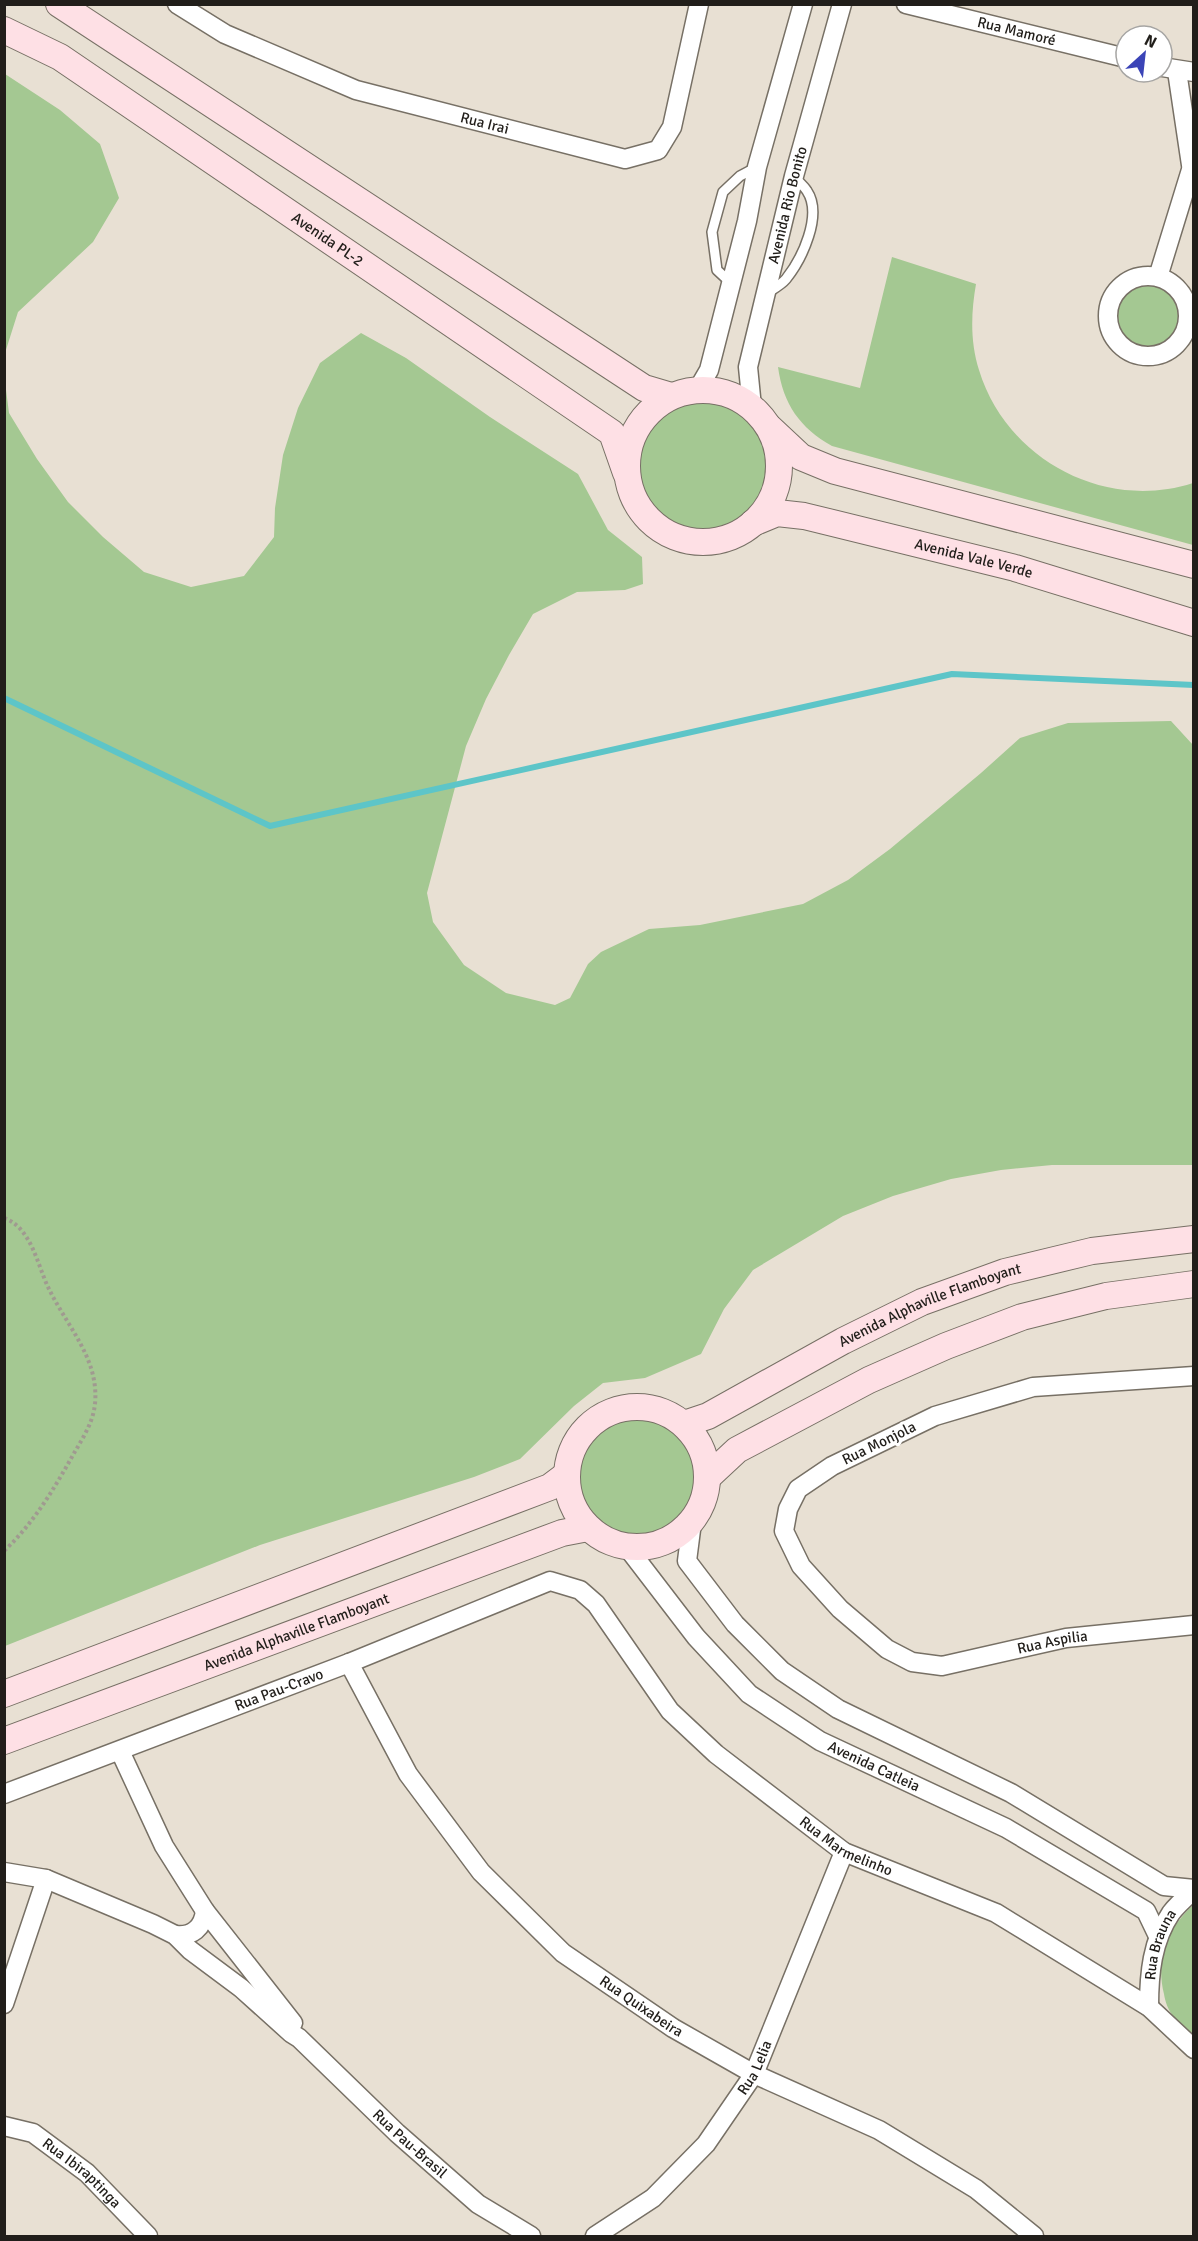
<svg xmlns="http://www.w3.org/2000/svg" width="1198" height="2241" font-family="Signika,sans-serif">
<rect width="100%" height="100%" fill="#e8e0d3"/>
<g fill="#a4c892">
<path d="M5,74L60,110L100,144L119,198L93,242L18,312L5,353Z"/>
<path d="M892,257L976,284C971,313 970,341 979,370C1006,459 1104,512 1193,483V545L832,446C800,428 783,404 778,367L860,388Z"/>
<circle cx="1148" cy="316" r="30"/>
<path d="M361,333L406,358L490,417L578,474L608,530L642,557L643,584L625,590L577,592L533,614L509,655L486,699L466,746L427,893L433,922L464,965L506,993L555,1005L570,998L588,964L601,952L649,929L700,925L803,904L848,880L890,849L981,773L1020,738L1068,723L1171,721L1193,745V1165H1052L1001,1170L951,1179L893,1196L843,1216L753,1270L724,1309L701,1354L645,1378L603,1383L574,1406L520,1459L474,1477L260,1545L5,1646V382L9,413L37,459L68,502L103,537L144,572L191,587L244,576L274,537L275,508L283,455L298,408L320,363Z"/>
<circle cx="703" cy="466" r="63"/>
<circle cx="637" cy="1477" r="62"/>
<path d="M1193,1905V2035C1187,2029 1178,2023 1173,2016C1168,2010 1165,2001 1164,1994C1155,1959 1168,1928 1193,1905Z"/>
</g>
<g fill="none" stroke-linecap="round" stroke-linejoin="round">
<path stroke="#5dc5c8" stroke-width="6" d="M4,698L270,826L952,674L1194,685"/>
<defs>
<g id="lane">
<path d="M731,283L717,270L712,232L723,192L740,176L757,167"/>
<path d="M767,293C773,289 781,285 786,279C802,259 823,215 807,191C804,186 798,181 794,177"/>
</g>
<g id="street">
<path id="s1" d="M177,4L225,34L356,90L625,159L658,150L672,127L699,4"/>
<path id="s2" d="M906,4L1126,58"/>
<path d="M1162,67L1194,72"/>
<path d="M1177,71L1191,165"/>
<circle cx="1148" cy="316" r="40"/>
<path d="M1158,277L1194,160"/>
<path d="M698,389L709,370L747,221L757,167L803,4"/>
<path id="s3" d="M752,407L748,367L794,176L842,4"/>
<path id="s4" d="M1194,1376L1033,1387L935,1416L832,1466L798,1489L788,1509L784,1531L801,1566L840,1609L887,1649L912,1662L942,1666L1066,1638L1194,1625"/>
<path d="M692,1522L687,1561L735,1624L782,1671L838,1709L1011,1793L1164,1886L1194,1889"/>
<path id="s5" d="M627,1547L696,1637L749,1694L820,1741L1006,1828L1146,1911L1158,1936"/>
<path id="s6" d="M349,1663L408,1774L481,1872L563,1953L673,2028L754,2074L879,2130L976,2189L1034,2236"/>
<path d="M120,1751L164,1846L205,1911L293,2023"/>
<path id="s7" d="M4,1794L349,1663L550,1581L580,1590L596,1604L670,1711L716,1754L844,1852L996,1913L1149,2007L1194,2049"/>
<path id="s8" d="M4,1872L46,1879L153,1924L175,1935L190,1950L241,1988L291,2033L299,2038L397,2133L478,2204L531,2236"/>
<path d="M175,1935C192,1937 203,1928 205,1911"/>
<path d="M4,2004L46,1879"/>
<path id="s9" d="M1149,2007C1149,1974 1152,1941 1171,1913C1177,1905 1186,1897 1194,1890"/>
<path id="s10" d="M4,2126L33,2133L87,2173L148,2236"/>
<path id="s11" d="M595,2236L653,2198L706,2144L754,2074L844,1852"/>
</g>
<g id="secondary">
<path d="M59,4L644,388L671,396"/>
<path id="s12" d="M4,30L60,57L612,433L626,473"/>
<circle cx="703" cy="466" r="76"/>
<path d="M770,428L801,457L835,471L1194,565"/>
<path id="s13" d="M753,523L777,513L804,516L1015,568L1194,623"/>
<circle cx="637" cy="1477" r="70"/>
<path id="s14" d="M684,1424L708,1416L843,1341L922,1302L1005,1272L1092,1251L1194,1239"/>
<path d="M708,1477L737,1450L869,1380L946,1346L1022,1317L1106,1296L1194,1284"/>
<path d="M4,1694L550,1487L566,1475"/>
<path id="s15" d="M4,1741L562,1533L588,1528"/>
</g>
</defs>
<use href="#lane" stroke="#777065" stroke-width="12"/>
<use href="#street" stroke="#777065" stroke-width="21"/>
<use href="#secondary" stroke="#777065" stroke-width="28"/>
<path stroke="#a09a90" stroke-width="4" stroke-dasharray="3 3" stroke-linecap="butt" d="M4,1218C32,1228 37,1265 49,1289C61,1314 81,1339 90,1365C95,1379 97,1396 94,1410C91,1426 81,1441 73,1455C54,1489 33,1524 4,1551"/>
<use href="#lane" stroke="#fff" stroke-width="9"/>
<use href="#street" stroke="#fff" stroke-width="18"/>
<use href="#secondary" stroke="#fee0e5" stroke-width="26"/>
</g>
<g text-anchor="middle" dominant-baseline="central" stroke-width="6" stroke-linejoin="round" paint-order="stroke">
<g font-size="15" fill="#211e1a" stroke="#fff">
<text stroke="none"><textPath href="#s2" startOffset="114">Rua Mamoré</textPath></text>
<text stroke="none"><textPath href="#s1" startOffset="332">Rua Irai</textPath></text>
<text stroke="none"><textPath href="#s3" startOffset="207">Avenida Rio Bonito</textPath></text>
<text stroke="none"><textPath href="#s12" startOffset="386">Avenida PL-2</textPath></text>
<text stroke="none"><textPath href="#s13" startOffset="228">Avenida Vale Verde</textPath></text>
<text stroke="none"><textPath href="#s14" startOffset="274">Avenida Alphaville Flamboyant</textPath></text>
<text transform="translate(879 1443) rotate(-26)">Rua Monjola</text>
<text stroke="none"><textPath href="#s15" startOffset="312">Avenida Alphaville Flamboyant</textPath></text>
<text stroke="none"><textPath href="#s4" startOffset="794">Rua Aspilia</textPath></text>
<text stroke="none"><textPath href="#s7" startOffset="294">Rua Pau-Cravo</textPath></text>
<text stroke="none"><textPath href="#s5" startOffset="336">Avenida Catleia</textPath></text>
<text stroke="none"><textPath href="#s7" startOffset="992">Rua Marmelinho</textPath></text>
<text stroke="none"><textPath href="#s9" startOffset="64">Rua Brauna</textPath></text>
<text stroke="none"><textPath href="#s6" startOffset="458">Rua Quixabeira</textPath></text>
<text stroke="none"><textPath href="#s11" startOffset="236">Rua Lelia</textPath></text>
<text stroke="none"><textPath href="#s8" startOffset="498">Rua Pau-Brasil</textPath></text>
<text stroke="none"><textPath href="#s10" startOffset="93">Rua Ibiraptinga</textPath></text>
</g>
</g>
<rect width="1198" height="2241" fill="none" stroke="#211e1a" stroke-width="12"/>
<g transform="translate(1144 54) rotate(27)"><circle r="28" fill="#ffffff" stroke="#a6a5a3" stroke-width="1.5"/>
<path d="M0-4.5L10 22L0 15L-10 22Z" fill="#3b44b7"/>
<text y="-9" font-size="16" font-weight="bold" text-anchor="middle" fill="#211e1a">N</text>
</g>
</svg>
